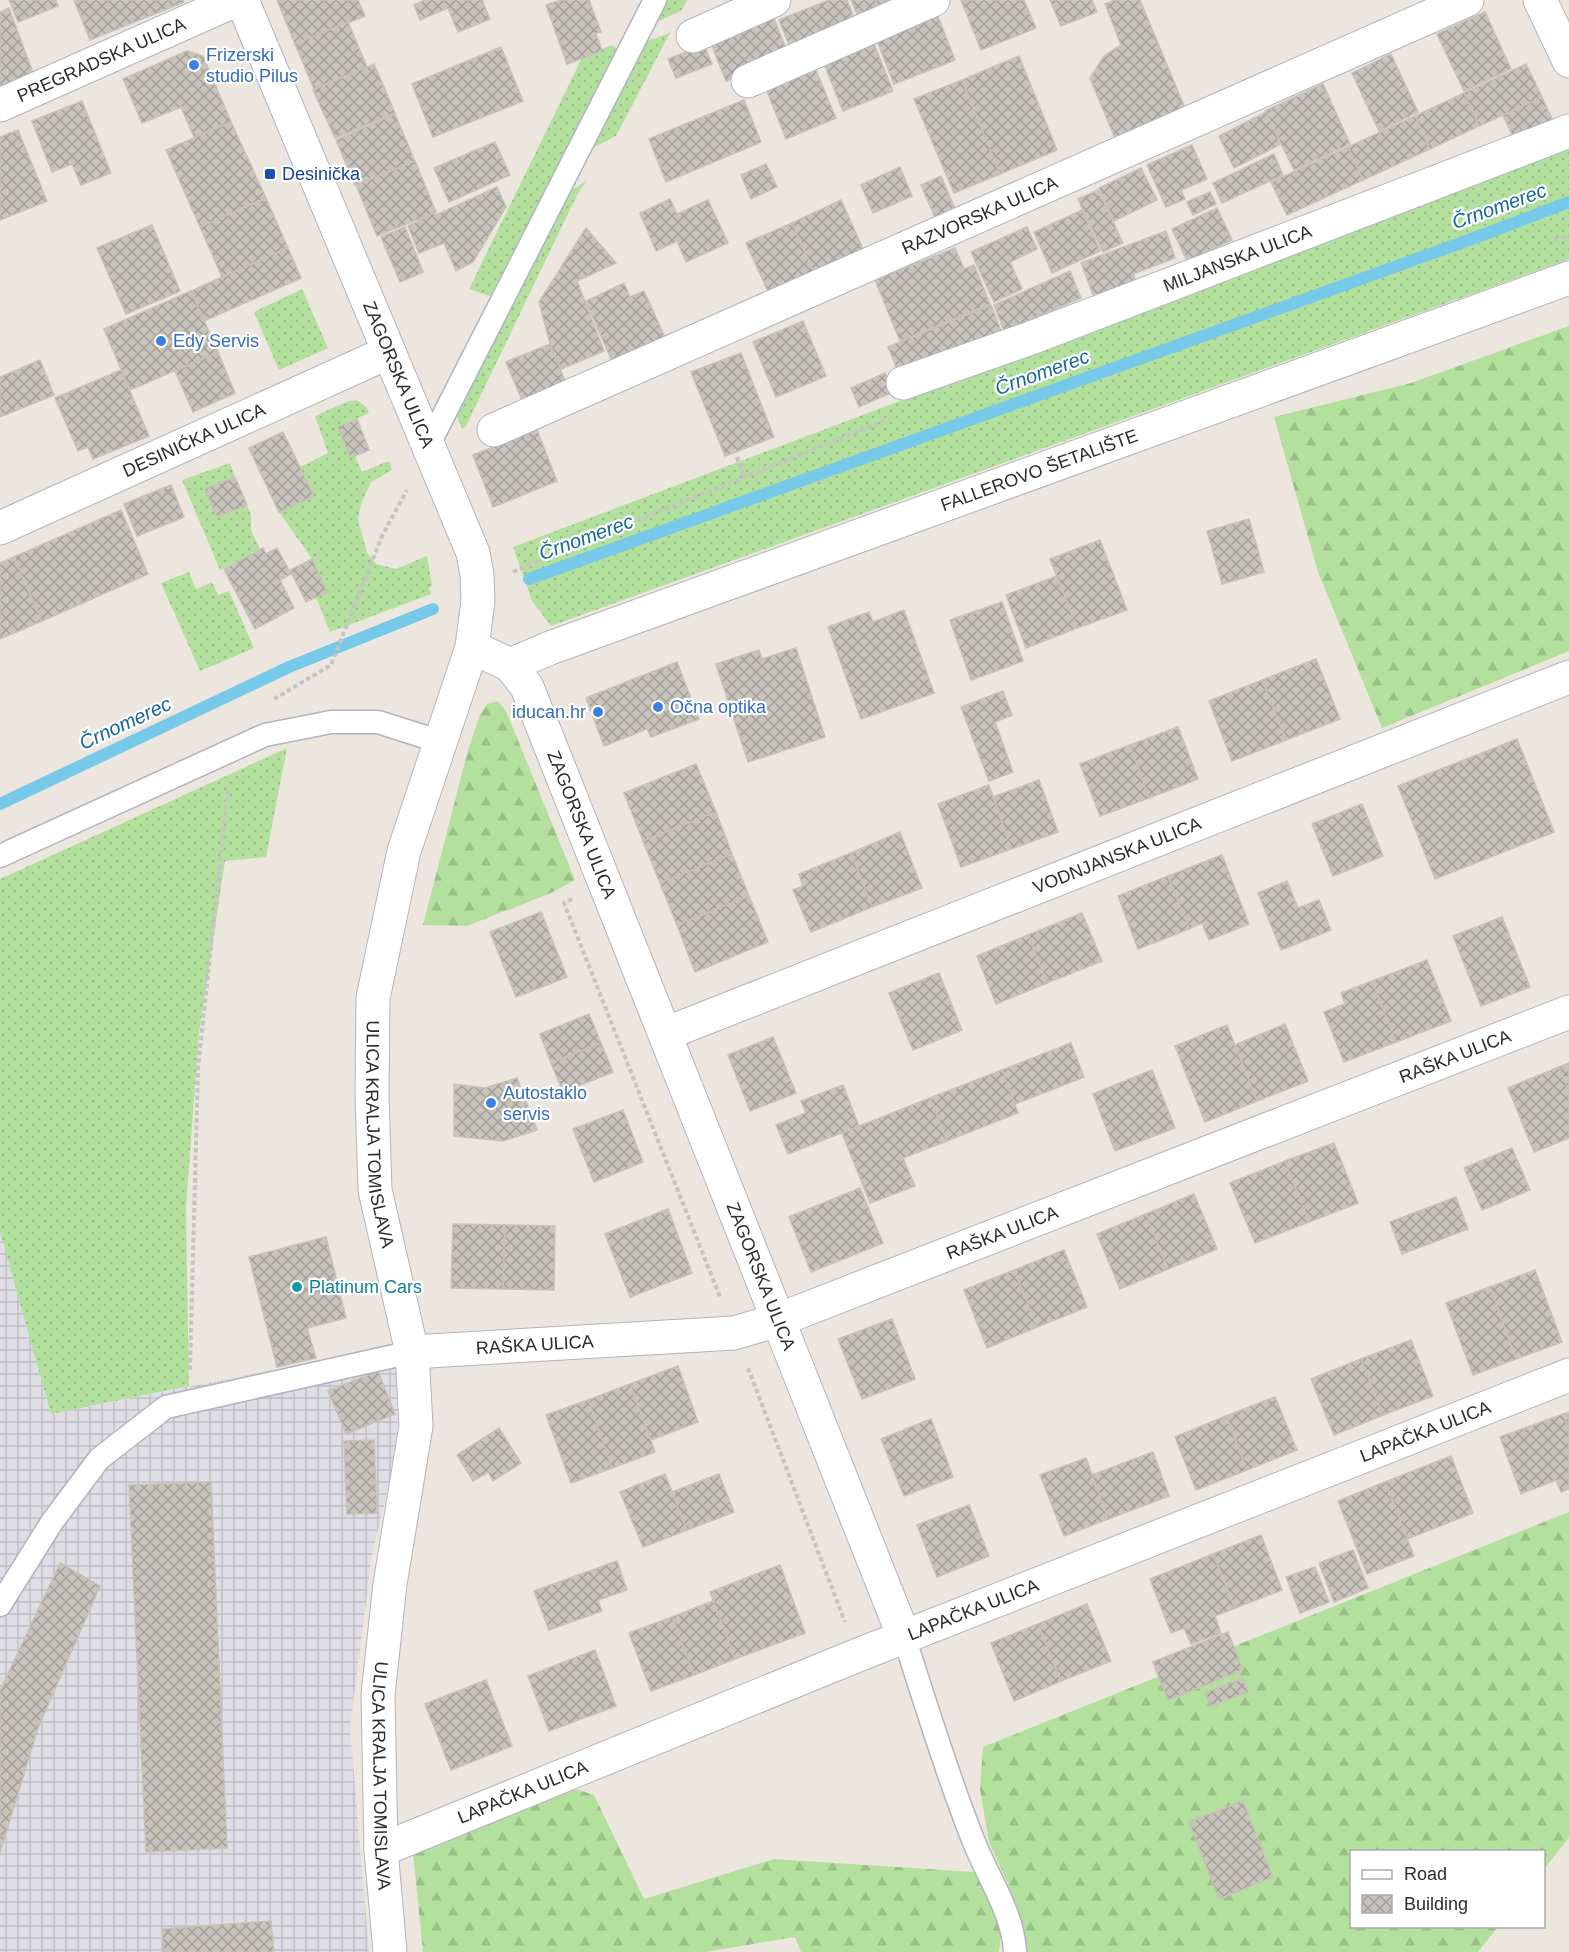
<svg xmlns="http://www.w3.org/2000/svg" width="1569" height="1952" font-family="Helvetica,sans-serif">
<defs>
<pattern id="industrial-grid" width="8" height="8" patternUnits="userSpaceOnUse" patternTransform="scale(1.5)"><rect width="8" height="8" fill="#e0dee5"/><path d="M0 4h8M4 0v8" fill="none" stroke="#c0bfc5"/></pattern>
<pattern id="grass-dots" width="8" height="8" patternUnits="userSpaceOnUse" patternTransform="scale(1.5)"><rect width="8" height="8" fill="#b3e09d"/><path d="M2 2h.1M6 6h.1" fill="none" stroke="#9ac087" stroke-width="1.8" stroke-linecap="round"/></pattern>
<pattern id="forest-firs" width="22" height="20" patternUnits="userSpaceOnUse" patternTransform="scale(1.5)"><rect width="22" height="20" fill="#b3e09d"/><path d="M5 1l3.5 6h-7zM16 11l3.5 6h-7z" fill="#9ac087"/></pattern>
<pattern id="building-cross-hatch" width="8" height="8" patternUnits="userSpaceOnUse" patternTransform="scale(1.5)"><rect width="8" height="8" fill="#c8c4bc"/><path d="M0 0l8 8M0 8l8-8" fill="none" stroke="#a39f99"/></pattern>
</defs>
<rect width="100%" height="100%" fill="#ece6de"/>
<path fill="url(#industrial-grid)" d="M0,1232L51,1414L393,1346L402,1429L372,1555L350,1728L369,1952H0Z"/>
<g fill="url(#grass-dots)">
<path d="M663,0H687L681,11L654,23Z"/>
<path d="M670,33L616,136L591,149L645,42Z"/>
<path d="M612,45L619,50L490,296L469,289L582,58L602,51V49Z"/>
<path d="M1569,148V259L551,626L532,601L513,547Z"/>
<path d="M587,180L576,197L466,426L462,429L456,414L565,195Z"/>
<path d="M302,289L328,348L279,370L254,312Z"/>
<path d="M357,400L366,407L369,413L338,427L350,457L355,456L362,472L386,462H390L392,470L371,482L361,504L358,519L367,553L376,564L396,569L427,556L432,586L429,588L431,594L330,632L316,597L327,592L312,559L279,512L314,496L300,467L328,453L315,416L349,401Z"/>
<path d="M230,463L235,477L205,489L217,517L247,505L251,514V530L260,549L220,570L182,480Z"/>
<path d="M189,572L196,589L212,582L218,595L229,591L254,648L200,671L161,583Z"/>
<path d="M287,748L266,857L225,861L199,1033L186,1207L189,1386L51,1414L0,1232V879Z"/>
</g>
<g fill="url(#forest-firs)">
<path d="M1569,326V651L1382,728L1318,572L1274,417L1411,383Z"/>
<path d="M498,701L506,711L575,880L551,893L467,926L423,925L468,750L480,715L487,704Z"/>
<path d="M1569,1512V1838L1544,1869V1852H1352V1926L1498,1927L1478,1952H1027L1009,1886L989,1842L980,1789L983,1747Z"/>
<path d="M563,1785L594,1795L644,1899L774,1859L974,1872L1002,1924L999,1952H801L795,1937L705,1952H423L412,1843Z"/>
</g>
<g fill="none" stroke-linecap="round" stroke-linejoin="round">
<g stroke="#76c9e8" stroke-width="12">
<path d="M529,579L1469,240L1569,202"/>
<path d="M0,804L289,667L433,609"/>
</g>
</g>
<g fill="url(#building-cross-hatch)" stroke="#c7c2b7" stroke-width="1.5">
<path d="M9,0H56L58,6L18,22Z"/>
<path d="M74,0H183L184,2L90,40Z"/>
<path d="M277,0H358L365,16L295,44Z"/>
<path d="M425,0H482L490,19L458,32L448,8L420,20L414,5Z"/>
<path d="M561,0H589L601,32L596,33L602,51L567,64L546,5Z"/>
<path d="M829,0H847L858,28L793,55L779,20Z"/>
<path d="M851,0H910L860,21Z"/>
<path d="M961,0H1024L1036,28L981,50Z"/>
<path d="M1050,0H1092L1097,12L1061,26Z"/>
<path d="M1115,0H1140L1187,113L1117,143L1090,78L1104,56L1121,45L1105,4Z"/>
<path d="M9,8L36,81L0,95V12Z"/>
<path d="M935,9L955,60L894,84L874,33Z"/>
<path d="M1485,12L1511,69L1464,91L1437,34Z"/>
<path d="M773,16L789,56L726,81L710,41Z"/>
<path d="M348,22L367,67L314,89L295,44Z"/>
<path d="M870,34L893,91L843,111L820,54Z"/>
<path d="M704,45L712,64L676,78L668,59Z"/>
<path d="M501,47L523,101L433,137L412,84Z"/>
<path d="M187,51L203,56L231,122L194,137L181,107L142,123L123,79Z"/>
<path d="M1391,54L1418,112L1379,131L1352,73Z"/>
<path d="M1019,56L1057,150L1000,174L962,80Z"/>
<path d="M812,61L836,118L786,139L763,81Z"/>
<path d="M374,64L395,113L335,138L313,90Z"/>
<path d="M1526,64L1542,97L1479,126L1464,93Z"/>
<path d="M962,80L1000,174L954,193L914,99Z"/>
<path d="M1323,84L1350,144L1294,170L1265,111Z"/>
<path d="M1464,93L1479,126L1430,149L1415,116Z"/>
<path d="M1542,97L1553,121L1514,139L1503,115Z"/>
<path d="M744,100L761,142L666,182L649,139Z"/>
<path d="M82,101L111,173L81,185L72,164L52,172L32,121Z"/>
<path d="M1266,112L1281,144L1234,168L1219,136Z"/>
<path d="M395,114L415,161L355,185L336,140Z"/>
<path d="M1415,116L1430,149L1363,180L1348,147Z"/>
<path d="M231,122L266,198L200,227L166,150Z"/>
<path d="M18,130L47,201L0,220V137Z"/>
<path d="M495,142L510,175L449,202L434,168Z"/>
<path d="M1192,145L1207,179L1181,190L1185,199L1166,207L1147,165Z"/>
<path d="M1348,147L1363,180L1287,215L1271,182Z"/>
<path d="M1274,154L1283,175L1222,203L1213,183Z"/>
<path d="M415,161L436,212L377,236L356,185Z"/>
<path d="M766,164L777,187L751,199L741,175Z"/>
<path d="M900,167L912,196L873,213L861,185Z"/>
<path d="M1141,168L1157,200L1114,221L1099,188Z"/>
<path d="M941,176L957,213L937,222L921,185Z"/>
<path d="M497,187L506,207L473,262L456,271L444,243L419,253L408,226L433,213L436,215Z"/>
<path d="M1098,190L1123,243L1103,252L1078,199Z"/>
<path d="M1210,192L1216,204L1193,215L1187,202Z"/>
<path d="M266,198L288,248L222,277L200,227Z"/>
<path d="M670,199L677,214L708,200L728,243L686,262L677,241L656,251L640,213Z"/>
<path d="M841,200L865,253L815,275L792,223Z"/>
<path d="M1217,208L1232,240L1187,261L1172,229Z"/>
<path d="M1082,210L1100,251L1052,273L1034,232Z"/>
<path d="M792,223L815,275L770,296L746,243Z"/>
<path d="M152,225L180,291L126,314L97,248Z"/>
<path d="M405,227L423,272L400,282L381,237Z"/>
<path d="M1027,227L1037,249L1010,262L1022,289L994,302L971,252Z"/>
<path d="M586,228L616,263L577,281L604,351L561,369L550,344L539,302Z"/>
<path d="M1166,231L1175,258L1133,274L1139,289L1097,305L1081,263Z"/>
<path d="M288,248L301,278L204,321L191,291Z"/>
<path d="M955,248L964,269L974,265L990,304L900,341L875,280Z"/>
<path d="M1070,271L1081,298L1004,331L994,305Z"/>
<path d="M624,283L630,297L644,291L667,342L614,366L586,301Z"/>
<path d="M191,291L218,352L130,390L104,329Z"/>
<path d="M991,305L1001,331L899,374L888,347Z"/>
<path d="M803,321L826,376L776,397L753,342Z"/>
<path d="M550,344L566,383L522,400L506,362Z"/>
<path d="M218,352L235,393L193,412L175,371Z"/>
<path d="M741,353L774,437L725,456L691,372Z"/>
<path d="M40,360L54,395L0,417V377Z"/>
<path d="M121,370L149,436L93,459L88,447L78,451L55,398Z"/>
<path d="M885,373L893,392L859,407L851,388Z"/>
<path d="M357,419L369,450L350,458L338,427Z"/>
<path d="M537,430L557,481L493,507L473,455Z"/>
<path d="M283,432L314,496L279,512L249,448Z"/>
<path d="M235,477L247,505L217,517L205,489Z"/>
<path d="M171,485L184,517L137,536L124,504Z"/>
<path d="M121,510L148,574L42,621L14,557Z"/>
<path d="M1249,519L1264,572L1222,584L1207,531Z"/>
<path d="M1100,540L1127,610L1077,628L1050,559Z"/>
<path d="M263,548L266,554L277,548L291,574L280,580L294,608L255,629L224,569Z"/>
<path d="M14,557L42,621L0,639V563Z"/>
<path d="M312,559L327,592L306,602L290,570Z"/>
<path d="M1057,576L1077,628L1026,648L1006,595Z"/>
<path d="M1002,602L1023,661L971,680L950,620Z"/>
<path d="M904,610L934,693L861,719L828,627L869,612L873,622Z"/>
<path d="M796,648L825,737L748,762L716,664L759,650L762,659Z"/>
<path d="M1316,659L1340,719L1286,740L1262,680Z"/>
<path d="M677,662L699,719L651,737L647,729L604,746L586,698Z"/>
<path d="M1262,680L1286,740L1232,761L1209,701Z"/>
<path d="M1003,691L1012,715L995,722L1013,772L989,781L961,707Z"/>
<path d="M1178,727L1198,779L1149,798L1130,745Z"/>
<path d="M1517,739L1554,832L1435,879L1398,786Z"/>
<path d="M1130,745L1149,798L1100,816L1080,764Z"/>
<path d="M696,764L716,812L643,841L624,793Z"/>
<path d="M1039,780L1058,832L1011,849L993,797Z"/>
<path d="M989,785L1011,849L961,867L938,804Z"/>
<path d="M1362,804L1383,856L1333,876L1312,824Z"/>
<path d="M716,812L732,854L660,883L643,841Z"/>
<path d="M900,832L922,888L872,907L851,853Z"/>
<path d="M851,853L872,907L811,932L793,890L803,886L799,874Z"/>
<path d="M732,854L749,896L677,925L660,883Z"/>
<path d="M1222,855L1249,924L1209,940L1202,923L1189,929L1168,876Z"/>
<path d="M1168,876L1189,929L1138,949L1118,896Z"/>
<path d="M1287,881L1298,908L1319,900L1331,930L1281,950L1258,893Z"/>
<path d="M749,896L768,942L695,972L677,925Z"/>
<path d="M541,912L567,977L516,997L490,932Z"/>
<path d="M1082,913L1102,961L1047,983L1028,935Z"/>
<path d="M1502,917L1530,987L1481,1006L1453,936Z"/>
<path d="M1028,935L1047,983L996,1004L977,956Z"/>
<path d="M1427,960L1451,1021L1396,1042L1372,981Z"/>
<path d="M939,973L962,1030L913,1050L889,993Z"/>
<path d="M1372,981L1396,1042L1344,1062L1324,1012L1345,1004L1341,993Z"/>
<path d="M589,1014L601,1043L551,1063L540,1034Z"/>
<path d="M1285,1024L1308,1081L1257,1101L1235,1045Z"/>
<path d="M1227,1025L1257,1101L1205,1122L1175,1046Z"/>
<path d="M773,1037L796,1093L750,1111L728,1055Z"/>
<path d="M601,1043L613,1072L563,1092L551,1063Z"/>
<path d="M1071,1043L1084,1077L1015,1104L1002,1070Z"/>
<path d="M1569,1063V1092L1559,1067Z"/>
<path d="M1559,1067L1569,1092V1138L1534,1152L1508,1088Z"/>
<path d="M1002,1070L1018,1113L947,1141L930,1098Z"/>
<path d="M1152,1070L1175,1128L1115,1151L1093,1094Z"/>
<path d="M517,1078L537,1130L503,1141L454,1136V1084L485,1088Z"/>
<path d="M843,1085L859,1126L788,1154L776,1125L806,1113L801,1101Z"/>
<path d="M930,1098L947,1141L903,1158L915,1186L870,1203L842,1133Z"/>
<path d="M623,1110L643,1162L594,1182L573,1129Z"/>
<path d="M1334,1143L1358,1203L1309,1222L1285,1161Z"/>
<path d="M1512,1148L1530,1190L1482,1210L1464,1168Z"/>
<path d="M1285,1161L1309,1222L1255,1243L1230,1183Z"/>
<path d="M860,1188L883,1243L811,1272L789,1217Z"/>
<path d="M1194,1194L1217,1249L1168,1269L1146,1214Z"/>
<path d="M1456,1197L1468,1229L1402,1254L1390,1222Z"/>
<path d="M668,1209L692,1273L630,1297L605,1234Z"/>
<path d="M1146,1214L1168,1269L1120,1289L1097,1234Z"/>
<path d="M453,1224L505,1225L503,1289L451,1288Z"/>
<path d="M505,1225L555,1226L554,1290L503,1289Z"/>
<path d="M326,1237L346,1318L307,1328L316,1358L277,1367L249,1257Z"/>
<path d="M1064,1250L1087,1307L1037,1327L1014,1270Z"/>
<path d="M1014,1270L1037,1327L987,1348L964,1290Z"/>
<path d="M1535,1270L1562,1342L1516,1359L1490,1287Z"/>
<path d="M1490,1287L1516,1359L1473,1375L1446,1303Z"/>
<path d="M892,1319L915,1379L862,1399L838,1339Z"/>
<path d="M1411,1340L1433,1396L1383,1415L1361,1359Z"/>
<path d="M1361,1359L1383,1415L1334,1435L1311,1379Z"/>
<path d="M678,1366L698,1422L651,1440L630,1384Z"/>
<path d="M378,1371L395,1414L346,1434L328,1391Z"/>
<path d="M630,1384L655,1452L612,1468L588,1400Z"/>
<path d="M1275,1397L1297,1450L1247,1470L1226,1416Z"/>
<path d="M588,1400L612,1468L571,1483L546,1415Z"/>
<path d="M1569,1412V1430L1563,1414Z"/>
<path d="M1563,1414L1569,1430V1489L1561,1492L1556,1480L1521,1494L1500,1437Z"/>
<path d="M1226,1416L1247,1470L1196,1490L1175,1437Z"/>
<path d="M931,1419L953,1477L904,1496L881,1439Z"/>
<path d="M499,1428L521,1463L493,1481L488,1472L473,1481L457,1455Z"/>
<path d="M374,1440L377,1513L347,1514L344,1441Z"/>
<path d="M1153,1452L1169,1496L1108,1519L1092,1475Z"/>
<path d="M1451,1456L1473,1513L1407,1539L1385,1482Z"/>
<path d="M1086,1458L1108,1519L1064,1536L1040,1475Z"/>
<path d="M665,1474L687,1530L643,1547L620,1492Z"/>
<path d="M719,1474L734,1512L687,1530L672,1492Z"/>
<path d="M211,1482L227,1848L146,1852L129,1485Z"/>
<path d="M1385,1482L1414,1556L1367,1574L1338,1501Z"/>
<path d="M969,1505L989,1556L937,1577L917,1525Z"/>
<path d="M1261,1535L1282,1590L1235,1608L1213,1554Z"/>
<path d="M1353,1550L1368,1588L1334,1602L1319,1563Z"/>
<path d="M1213,1554L1235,1608L1215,1616L1221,1633L1191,1644L1184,1628L1171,1633L1150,1579Z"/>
<path d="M617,1561L627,1590L598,1600L602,1611L549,1630L534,1591Z"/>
<path d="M60,1563L100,1586L38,1728L0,1853V1691Z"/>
<path d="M780,1565L805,1633L735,1659L710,1592Z"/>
<path d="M1315,1567L1329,1602L1300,1613L1286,1577Z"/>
<path d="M713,1601L735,1659L694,1675L672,1617Z"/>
<path d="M1087,1604L1111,1661L1061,1681L1038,1624Z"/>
<path d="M672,1617L694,1675L651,1691L629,1633Z"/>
<path d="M1038,1624L1061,1681L1014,1701L991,1643Z"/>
<path d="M1228,1632L1243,1670L1168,1700L1153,1662Z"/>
<path d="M595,1650L616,1706L549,1731L528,1676Z"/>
<path d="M1243,1678L1248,1692L1211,1706L1205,1693Z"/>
<path d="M486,1680L512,1746L451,1770L425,1704Z"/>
<path d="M1243,1801L1273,1877L1219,1899L1189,1822Z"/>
<path d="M271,1921L274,1952H163L162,1929Z"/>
</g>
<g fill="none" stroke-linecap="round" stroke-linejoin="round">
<defs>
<g id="lane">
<path d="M428,446L655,0"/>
<path d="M0,856L265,735L331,722H378L441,742"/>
<path d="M0,1605L52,1522L99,1459L166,1407L412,1352"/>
<path d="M904,1637C926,1704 946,1772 972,1837C986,1875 1013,1911 1015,1952"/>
</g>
<g id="street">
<path d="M1540,0L1569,61"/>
<path d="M693,36L774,0"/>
<path d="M748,81L933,0"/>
<path id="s1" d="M0,105L236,0"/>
<path id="s2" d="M903,383L1031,338L1569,131"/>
<path id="s3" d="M494,430L1467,0"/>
<path id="s4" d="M0,528L389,352"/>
<path id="s5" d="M472,647L510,665L527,687L904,1637"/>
<path id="s6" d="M510,665L550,648L1569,278"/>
<path id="s7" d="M665,1034L1569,677"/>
<path id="s8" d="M412,1352L734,1333L778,1320L1569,1012"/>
<path id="s9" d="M381,1850L858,1655L1569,1375"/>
</g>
<g id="secondary">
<path id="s10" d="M242,0L473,553L477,575L478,601L472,647L404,851L373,998L372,1095L375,1190L412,1352L416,1426L390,1584L378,1695L381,1850L390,1952"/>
</g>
</defs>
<use href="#lane" stroke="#b1b4be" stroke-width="25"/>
<use href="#street" stroke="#b1b4be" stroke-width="35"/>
<use href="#secondary" stroke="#b1b4be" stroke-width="35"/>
<g stroke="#c4c4c4" stroke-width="4" stroke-dasharray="4.5 3" stroke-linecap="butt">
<path d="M1554,240L1569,235"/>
<path d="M737,457L744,477"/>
<path d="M513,572L566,549L889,419"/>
<path d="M274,699L331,665L382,536L407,490"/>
<path d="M572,899L564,903L720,1297"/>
<path d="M748,1368L845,1622"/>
<path d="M190,1370L198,1068L228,788"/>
</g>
<use href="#lane" stroke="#fff" stroke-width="22"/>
<use href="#street" stroke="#fff" stroke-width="33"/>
<use href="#secondary" stroke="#fff" stroke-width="33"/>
</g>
<g fill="#3f7fe0" stroke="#fff" stroke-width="2">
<circle cx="194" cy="65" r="6"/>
<circle cx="161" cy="341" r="6"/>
<circle cx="658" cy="707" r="6"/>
<circle cx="598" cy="712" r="6"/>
<circle cx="491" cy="1103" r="6"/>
</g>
<rect fill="#1a4fb4" stroke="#fff" stroke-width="2" x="264" y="168" width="12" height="12" rx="3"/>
<circle fill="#0f9aa8" stroke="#fff" stroke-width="2" cx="297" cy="1287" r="6"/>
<g text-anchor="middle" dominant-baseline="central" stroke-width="4.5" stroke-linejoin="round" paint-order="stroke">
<g font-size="18" fill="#366cbe" stroke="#fff" text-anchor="start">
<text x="206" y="55">Frizerski<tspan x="206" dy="21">studio Pilus</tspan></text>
<text x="173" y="341">Edy Servis</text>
<text x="670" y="707">Očna optika</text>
<text x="586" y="712" text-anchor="end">iducan.hr</text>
<text x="503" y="1093">Autostaklo<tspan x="503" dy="21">servis</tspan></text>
</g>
<g font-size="18" fill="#2b2b2b" stroke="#fff">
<text stroke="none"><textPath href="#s1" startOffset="111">PREGRADSKA ULICA</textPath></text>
<text stroke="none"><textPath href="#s3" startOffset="531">RAZVORSKA ULICA</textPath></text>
<text stroke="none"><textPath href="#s2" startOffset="357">MILJANSKA ULICA</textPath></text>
<text stroke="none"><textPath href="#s10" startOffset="406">ZAGORSKA ULICA</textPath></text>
<text stroke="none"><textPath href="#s4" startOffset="213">DESINIĆKA ULICA</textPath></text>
<text stroke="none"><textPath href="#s6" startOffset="564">FALLEROVO ŠETALIŠTE</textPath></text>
<text stroke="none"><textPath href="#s5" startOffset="218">ZAGORSKA ULICA</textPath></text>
<text stroke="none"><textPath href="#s7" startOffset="486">VODNJANSKA ULICA</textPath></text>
<text stroke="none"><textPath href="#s8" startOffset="1095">RAŠKA ULICA</textPath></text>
<text stroke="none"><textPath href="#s10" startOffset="1196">ULICA KRALJA TOMISLAVA</textPath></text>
<text stroke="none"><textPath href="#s8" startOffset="609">RAŠKA ULICA</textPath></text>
<text stroke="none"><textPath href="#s5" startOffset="704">ZAGORSKA ULICA</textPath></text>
<text stroke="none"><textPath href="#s8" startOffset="123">RAŠKA ULICA</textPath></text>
<text stroke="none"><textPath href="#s9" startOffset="1125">LAPAČKA ULICA</textPath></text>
<text stroke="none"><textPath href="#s9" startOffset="639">LAPAČKA ULICA</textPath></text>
<text stroke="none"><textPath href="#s10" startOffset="1844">ULICA KRALJA TOMISLAVA</textPath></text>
<text stroke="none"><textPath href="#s9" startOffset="153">LAPAČKA ULICA</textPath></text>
</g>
<g font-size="18" fill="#164399" stroke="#fff" text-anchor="start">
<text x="282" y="174">Desinička</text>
</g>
<g font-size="18" fill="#0d838f" stroke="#fff" text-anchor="start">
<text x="309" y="1287">Platinum Cars</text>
</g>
<g font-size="20" font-style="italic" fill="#146895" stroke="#fff">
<text transform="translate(1499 206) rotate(-20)">Črnomerec</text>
<text transform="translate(1042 372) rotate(-20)">Črnomerec</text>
<text transform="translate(586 537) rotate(-20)">Črnomerec</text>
<text transform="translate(125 723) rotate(-25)">Črnomerec</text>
</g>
</g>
<rect x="1350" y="1850" width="195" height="78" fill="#ffffff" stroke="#aaaaaa" stroke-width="1.5"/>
<rect x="1362" y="1870" width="30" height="9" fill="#ffffff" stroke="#aaaaaa" stroke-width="1.5"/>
<text x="1404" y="1880" font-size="18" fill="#2b2b2b">Road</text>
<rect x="1362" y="1895" width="30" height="18" fill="url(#building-cross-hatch)" stroke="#aaaaaa" stroke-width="1.5"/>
<text x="1404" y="1910" font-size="18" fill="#2b2b2b">Building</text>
</svg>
